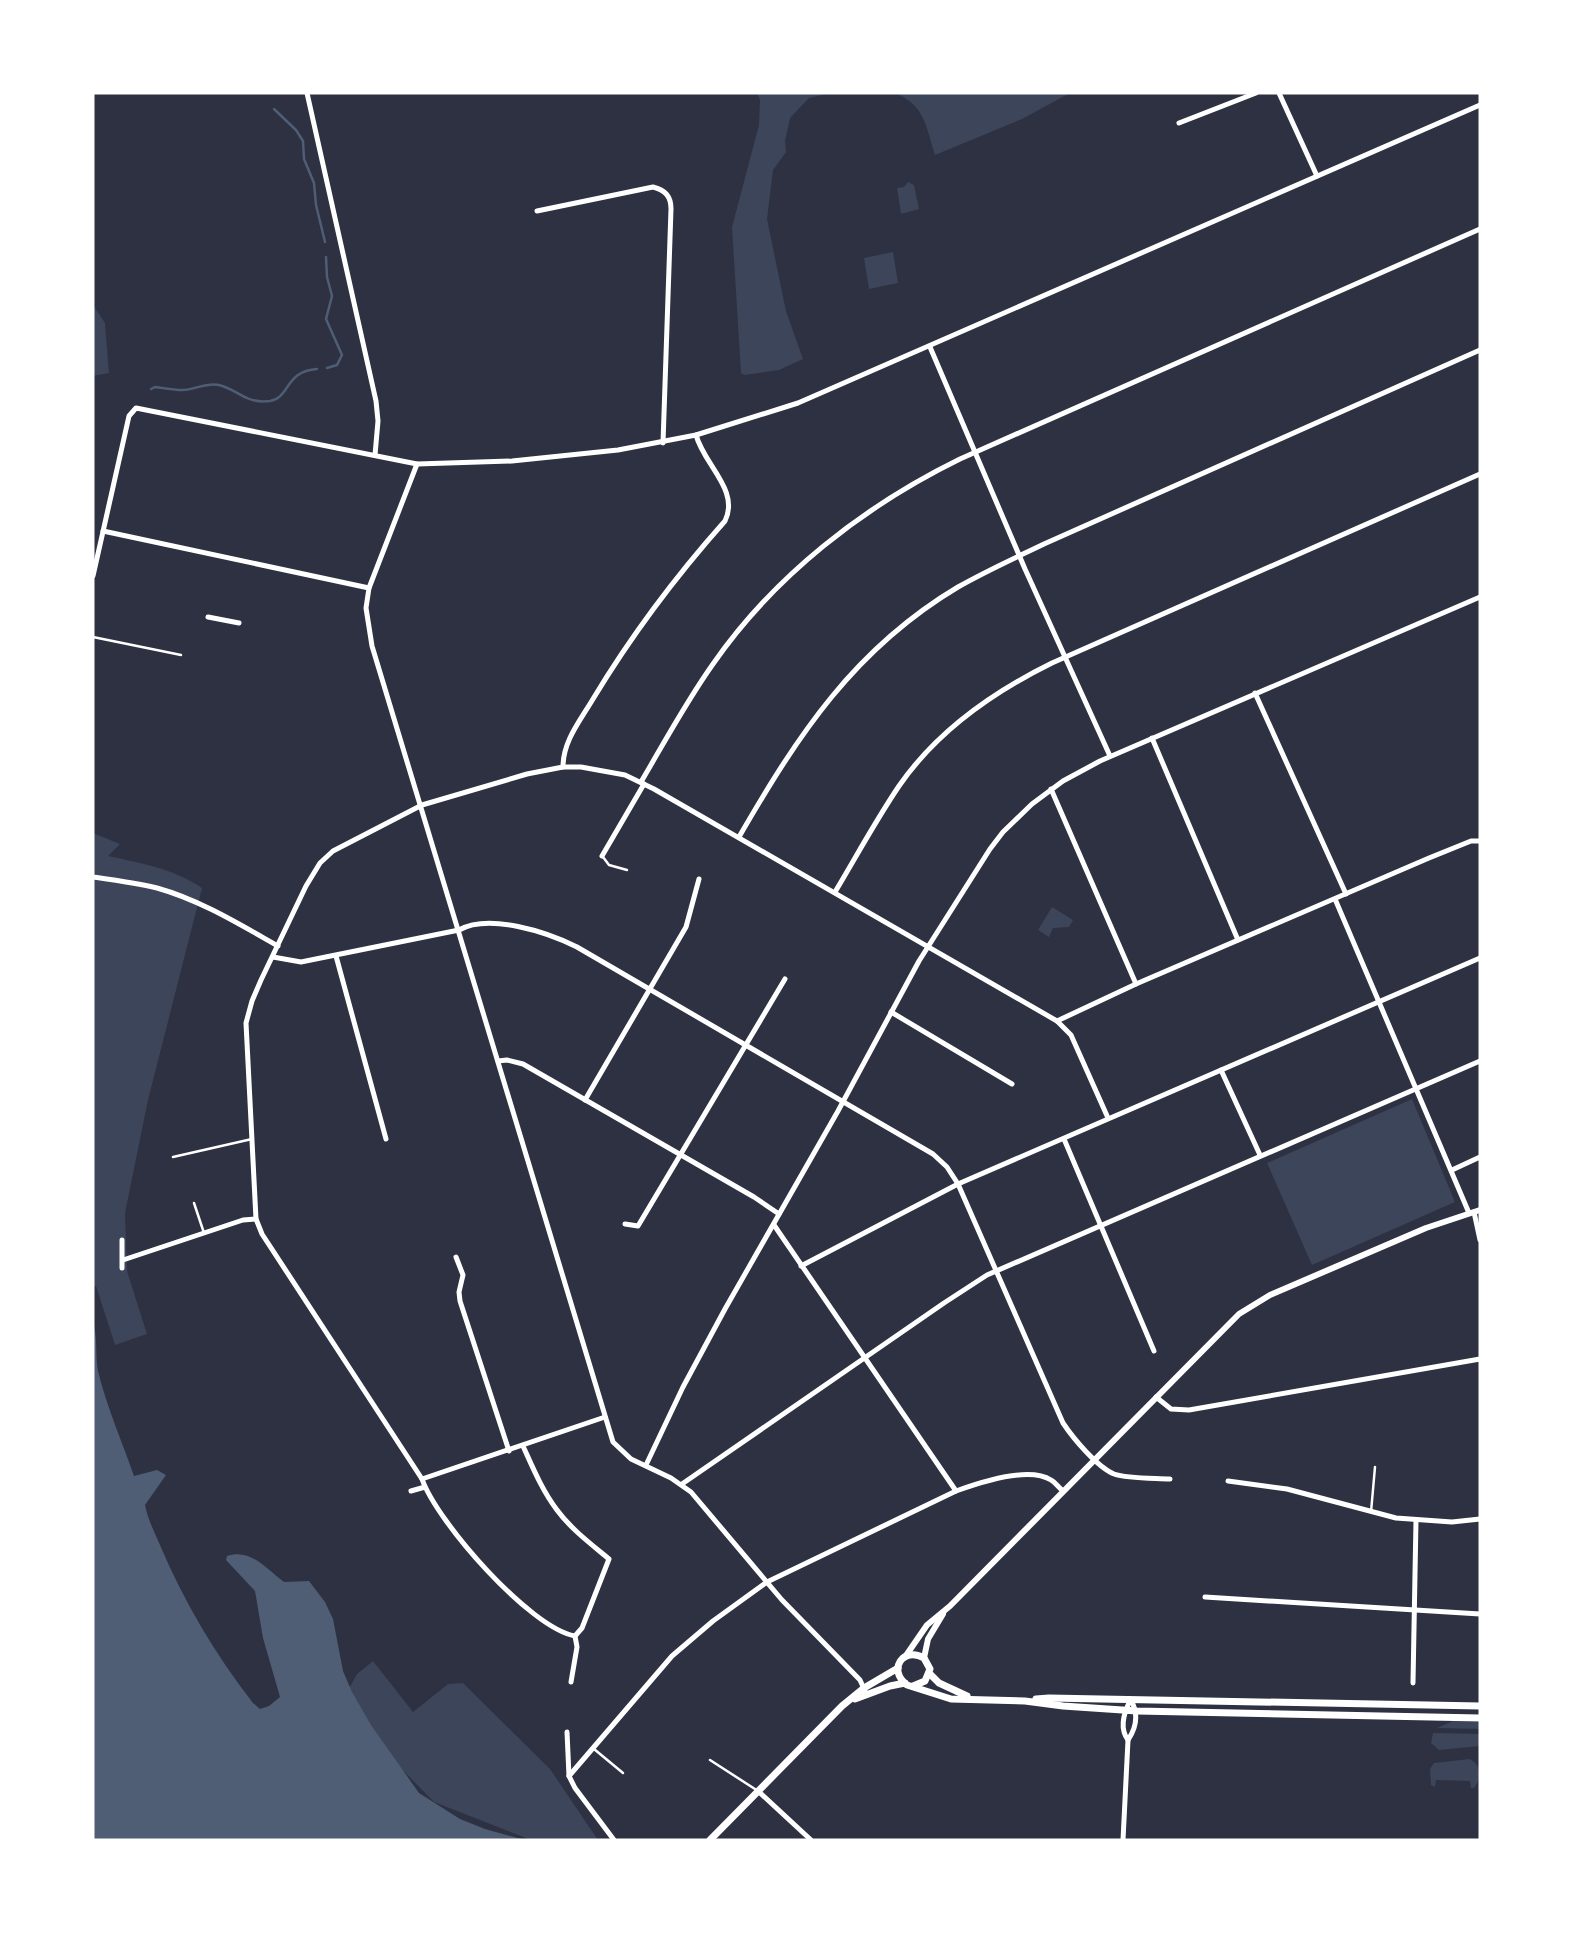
<svg xmlns="http://www.w3.org/2000/svg" width="1573" height="1933" font-family="'Varela Round',sans-serif">
<rect width="100%" height="100%" fill="#2d3142"/>
<g fill="#3c4559">
<path d="M757,93H830L809,98L790,118L785,141L786,152L773,170L767,219L786,311L803,359L779,370L745,375L741,373L732,227L759,125L760,100Z"/>
<path d="M895,93H1070L1022,119L935,155C926,127 925,105 895,93Z"/>
<path d="M908,182L914,185L919,209L901,214L897,188L904,187Z"/>
<path d="M893,252L898,283L869,289L864,258Z"/>
<path d="M93,305L105,323L109,373L93,376Z"/>
<path d="M93,833L120,844L108,856C141,863 174,869 202,888L148,1100L125,1213L127,1271L147,1334L115,1345L96,1286H93Z"/>
<path d="M1052,907L1073,920L1069,927L1053,928L1049,937L1038,930Z"/>
<path d="M1412,1099L1455,1202L1312,1265L1267,1163Z"/>
<path d="M373,1661L413,1712L448,1684L463,1683L550,1769L598,1840H531L434,1802L382,1749L344,1697L357,1674Z"/>
<path d="M1453,1721L1480,1722V1729L1437,1728Z"/>
<path d="M1433,1733L1480,1734V1746L1439,1750L1431,1743Z"/>
<path d="M1469,1759C1481,1763 1482,1779 1474,1788H1471L1470,1781L1436,1780L1435,1787L1431,1785L1430,1769L1434,1763Z"/>
</g>
<path fill="#4f5d75" d="M93,1322C98,1338 95,1355 98,1371C107,1408 122,1441 134,1476L157,1470L166,1475L145,1505C148,1520 154,1531 160,1545C184,1602 215,1654 253,1703L260,1709L269,1706L280,1697L263,1638L255,1591L226,1560L227,1556C251,1548 266,1569 284,1582L309,1581L325,1602L333,1619L343,1671L352,1692L371,1725L419,1793L460,1819L485,1829L525,1840H93Z"/>
<g fill="none" stroke-linecap="round" stroke-linejoin="round">
<g stroke="#4f5d75" stroke-width="2.5">
<path d="M274,109L296,130L303,141L304,159L314,183L316,205L325,242"/>
<path d="M326,257L327,277L332,296L326,319L342,355L337,365L327,368"/>
<path d="M151,389L155,387C164,388 173,390 182,390C195,390 206,382 219,385C239,390 245,404 270,401C290,398 285,371 317,369"/>
</g>
<g stroke="#fff" stroke-width="2.5">
<path d="M93,637L181,655"/>
<path d="M603,857L609,865L627,870"/>
<path d="M173,1157L252,1139"/>
<path d="M194,1203L204,1233"/>
<path d="M1371,1512L1375,1467"/>
<path d="M594,1749L623,1773"/>
<path d="M710,1760L758,1791"/>
</g>
<g stroke="#fff" stroke-width="5">
<path d="M307,93L376,401L378,421L375,455"/>
<path d="M1279,93L1317,176"/>
<path d="M1179,123L1256,93"/>
<path d="M537,211L653,187C665,190 671,196 671,209L663,443"/>
<path d="M930,347L1025,569L1110,756"/>
<path d="M417,464L369,588L366,608L372,646L613,1442L631,1459L671,1478L691,1492L782,1600L860,1680L865,1691"/>
<path d="M103,531L369,588"/>
<path d="M93,576L129,416L136,408L417,464L512,461L618,450L696,435L798,403L1480,105"/>
<path d="M208,617L239,623"/>
<path d="M1255,693L1346,894"/>
<path d="M1152,738L1238,940"/>
<path d="M563,767C563,741 580,721 593,699C631,636 676,576 725,521C740,490 704,465 696,435"/>
<path d="M641,782C664,743 686,702 713,664C774,576 864,506 960,459L1480,229"/>
<path d="M1051,789L1136,984"/>
<path d="M739,837C798,735 854,649 958,587C986,571 1015,558 1044,544L1480,350"/>
<path d="M602,856L644,784"/>
<path d="M93,877C114,880 136,883 157,888C200,900 239,924 278,946"/>
<path d="M835,892C856,857 876,820 899,786C937,731 993,692 1052,663L1480,474"/>
<path d="M1335,899L1469,1213"/>
<path d="M336,956L386,1139"/>
<path d="M273,957L301,962L459,930C489,913 547,932 577,947L933,1154L947,1167L958,1184L1063,1423C1073,1438 1097,1467 1114,1474C1128,1479 1154,1478 1170,1479"/>
<path d="M891,1012L1012,1084"/>
<path d="M1057,1021L1136,984L1429,858L1471,841H1480"/>
<path d="M498,1061L507,1060L523,1064L754,1197L779,1214"/>
<path d="M1221,1070L1260,1155"/>
<path d="M585,1100L686,927L699,879"/>
<path d="M1064,1139L1154,1351"/>
<path d="M1452,1170L1480,1157"/>
<path d="M1474,1212L1480,1240"/>
<path d="M625,1224L638,1226L785,979"/>
<path d="M774,1225L956,1491"/>
<path d="M456,1257L463,1275L459,1292L460,1301L509,1451"/>
<path d="M123,1260L243,1220L256,1219"/>
<path d="M801,1266L958,1184L1480,958"/>
<path d="M122,1268V1240"/>
<path d="M1156,1397L1171,1409L1189,1410L1480,1359"/>
<path d="M605,1417L422,1479L262,1234L256,1219L246,1023L252,1001L261,980L306,886L320,863L333,851L422,805L527,774L563,767H581L625,775L654,789L1057,1021L1071,1035L1108,1118"/>
<path d="M646,1465L683,1387L725,1309L838,1111L919,961L990,849L1003,832L1032,804L1063,781L1100,761L1480,597"/>
<path d="M422,1479C437,1522 530,1628 575,1636L582,1628L609,1559C591,1544 571,1529 557,1510C542,1490 533,1468 523,1446"/>
<path d="M1228,1481L1287,1489L1396,1518L1452,1522L1480,1519"/>
<path d="M682,1484L944,1303L987,1275L1480,1061"/>
<path d="M411,1491L425,1487"/>
<path d="M1205,1597L1480,1614"/>
<path d="M571,1682L577,1647L575,1636"/>
<path d="M1413,1683L1416,1520"/>
<path d="M567,1732L569,1776L575,1788L614,1840"/>
<path d="M1128,1740C1119,1728 1124,1712 1131,1699"/>
<path d="M569,1776L672,1656L713,1621L767,1582L956,1491C978,1483 1029,1466 1051,1480C1055,1482 1059,1488 1063,1491"/>
<path d="M758,1791L811,1840"/>
<path d="M1123,1840L1128,1740C1137,1727 1138,1713 1131,1700"/>
</g>
<g stroke="#fff" stroke-width="6">
<path d="M905,1657L927,1625L950,1606L1239,1314L1270,1295L1426,1228L1480,1210"/>
<path d="M924,1658L928,1639L943,1614"/>
</g>
<g stroke="#fff" stroke-width="7">
<path d="M929,1673L939,1683L967,1696"/>
<path d="M913,1686L925,1681L930,1669L924,1658C903,1646 887,1670 907,1685L951,1699L1025,1701L1063,1706L1137,1711L1480,1718"/>
<path d="M855,1699L890,1686L905,1683"/>
<path d="M1036,1699L1049,1698L1480,1706"/>
<path d="M710,1840L842,1706L864,1688L898,1668"/>
</g>
</g>
<rect width="1573" height="1933" fill="none" stroke="#ffffff" stroke-width="189"/>
</svg>
